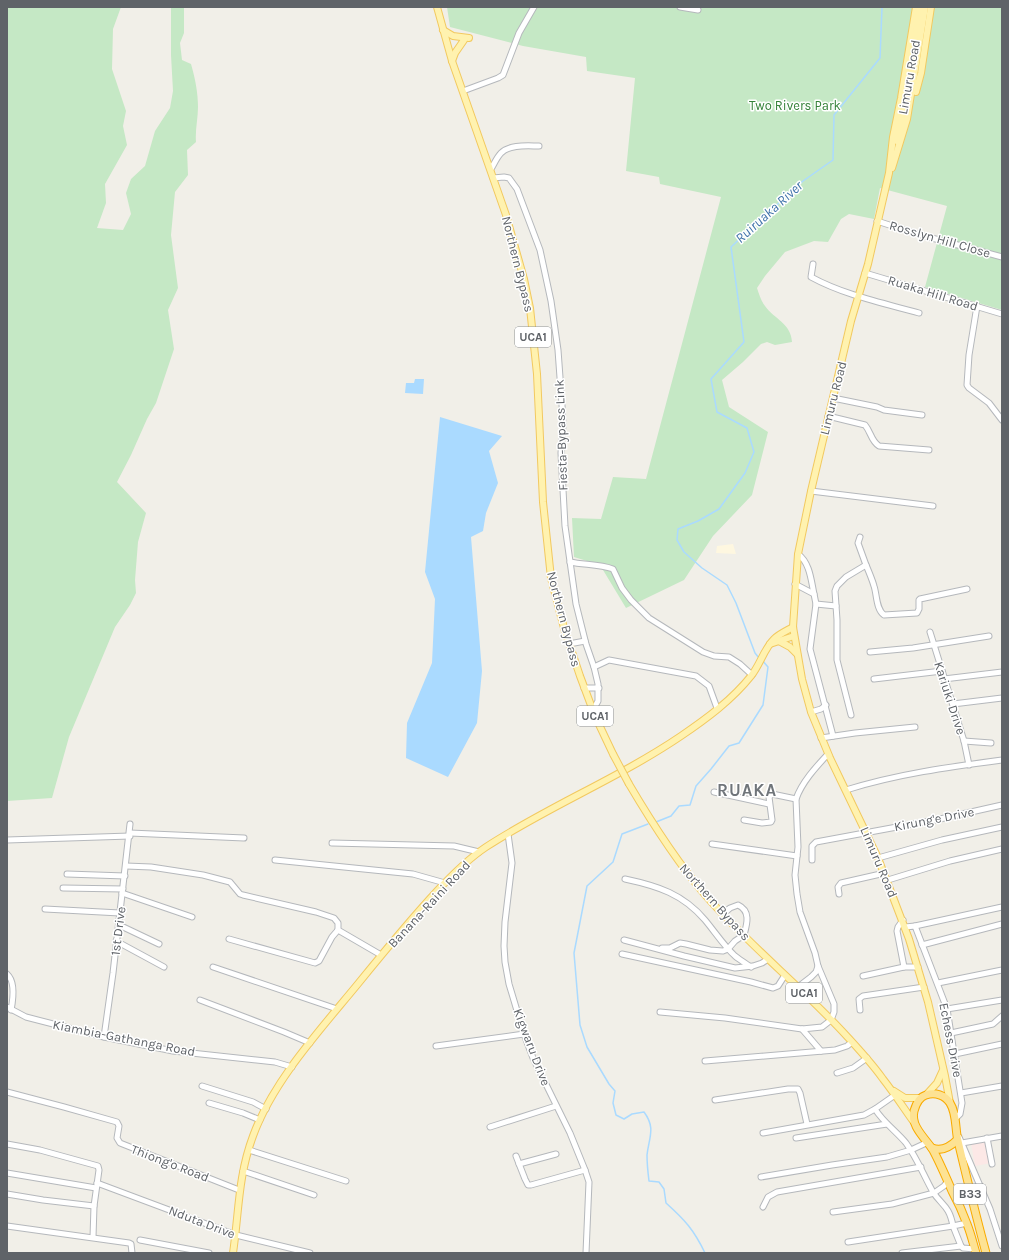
<svg xmlns="http://www.w3.org/2000/svg" width="1009" height="1260" font-family="Karla,sans-serif">
<rect width="100%" height="100%" fill="#f1efe8"/>
<path fill="#fef7e0" d="M733,544L736,554L716,553L717,546Z"/>
<path fill="#fce8e6" d="M987,1141L991,1163L975,1166L971,1143Z"/>
<g fill="#c5e8c5">
<path d="M7,7H121L113,29L112,69L126,111L123,126L127,145L105,184L106,203L97,228L123,230L131,214L126,193L131,179L145,166L155,131L170,108L173,91L171,55V7H184V33L180,43L182,60L191,64C195,78 198,92 198,107C198,119 195,130 196,142L187,150L188,175L175,192L171,235L178,288L168,310L174,349L156,403L147,419L131,455L117,482L146,513L138,542L135,580L136,593L130,605L115,627L69,737L52,798L7,801Z"/>
<path d="M447,7H1002V310L925,287L947,206L880,188L874,219L849,214L841,219L828,242L814,241L785,252L765,276L757,288C759,294 761,301 765,306C774,319 791,323 792,342L775,345L767,342L761,344L743,362L722,380L729,407L768,432L752,495L713,536L684,580L626,608L600,565L574,557L572,518L601,519L613,477L646,479L721,197L660,184L659,177L626,171L635,78L587,71L586,57L523,46L450,27Z"/>
</g>
<g fill="#aadaff">
<path d="M415,379H424L423,394L405,393L406,383H414Z"/>
<path d="M440,417L502,436L489,451L498,483L486,513L483,531L471,537L482,671L477,723L448,777L406,758L407,723L432,663L435,599L425,572Z"/>
</g>
<g fill="none" stroke-linecap="round" stroke-linejoin="round">
<g stroke="#aadaff" stroke-width="1.5">
<path d="M759,658L755,653L736,603L727,585L702,568L684,552L677,540L678,529L698,521L719,509L745,473L754,452L747,428L717,412L711,379L744,342L731,247L803,181L833,160L834,115L880,58L882,7"/>
<path d="M656,822L671,816L679,806L690,805L696,786L711,769L729,746L739,743L763,705L768,667L762,660"/>
<path d="M648,824L622,834L613,862L587,886L574,953L580,1025L587,1047L609,1084L615,1091L613,1103L616,1115L624,1119L632,1114L644,1112C656,1128 649,1137 647,1155C647,1163 648,1173 649,1181L659,1182L664,1189L666,1203C685,1220 694,1230 705,1253"/>
</g>
<defs>
<g id="minor">
<path d="M680,7L698,10"/>
<path d="M463,91L498,78L503,75L519,33L534,7"/>
<path d="M491,169C494,164 497,157 501,153C510,144 528,146 539,146"/>
<path d="M493,178L504,177L509,178L517,189L540,250L551,301L558,350L562,405L563,425L561,453L565,526L576,604L586,644L594,667L598,684V701L593,710"/>
<path d="M877,221L917,234L1002,257"/>
<path d="M813,264L811,277C844,295 883,303 919,313"/>
<path d="M865,273L1002,314"/>
<path d="M977,306L969,355L967,385L969,388L989,403L1002,420"/>
<path d="M833,398L877,407L884,410L922,415"/>
<path d="M828,416L865,425C871,432 871,441 879,446L929,450"/>
<path d="M811,491L933,506"/>
<path d="M798,554C810,563 811,580 814,594"/>
<path d="M570,562C584,565 599,564 613,569L622,588L631,600L649,618L703,652L714,656L729,657L740,664L752,675"/>
<path d="M866,565C869,572 872,579 874,586C877,595 876,609 884,615L917,613L919,609V600L920,599L967,589"/>
<path d="M795,584L814,594L816,604L810,649L833,736"/>
<path d="M816,604L836,606"/>
<path d="M930,632L964,741L969,765"/>
<path d="M569,644L585,641"/>
<path d="M870,652L913,648L989,636"/>
<path d="M594,667L609,660L696,676L709,686L717,708"/>
<path d="M874,679L942,671"/>
<path d="M944,679L1002,672"/>
<path d="M584,688H599"/>
<path d="M953,704L1002,698"/>
<path d="M811,712L821,709L826,705"/>
<path d="M851,715L837,660V620L835,591L837,586L846,577L866,565L858,543L860,537"/>
<path d="M821,738L855,733L915,727"/>
<path d="M964,741L991,743"/>
<path d="M846,790C897,774 949,767 1002,760"/>
<path d="M714,792L769,804"/>
<path d="M744,820L762,823L771,822L772,820L769,797L772,794L796,799"/>
<path d="M130,833L244,838"/>
<path d="M508,834L512,863L505,922L504,946L505,962L509,984L524,1034L533,1058L570,1133L585,1170L589,1182L586,1253"/>
<path d="M7,840L130,836"/>
<path d="M332,843L454,846L479,852"/>
<path d="M712,844L797,856"/>
<path d="M878,858L942,840L1002,827"/>
<path d="M275,860L413,874L445,883"/>
<path d="M812,860V846L816,842L940,819L1002,805"/>
<path d="M126,866L151,867L203,875L230,882L240,894L243,895L316,912L334,918L338,923V930L381,955"/>
<path d="M67,874L125,876"/>
<path d="M625,879C658,886 683,894 705,920C715,932 724,946 735,956C740,960 745,963 751,967"/>
<path d="M888,880L950,861L1002,849"/>
<path d="M63,888L123,889"/>
<path d="M122,893L192,917"/>
<path d="M839,894L838,887L841,883L885,873"/>
<path d="M45,909L120,913"/>
<path d="M903,920L898,927L897,931L904,967"/>
<path d="M119,925L159,944"/>
<path d="M915,926L1002,907"/>
<path d="M905,927L915,926L947,1009L962,1103L960,1114L955,1119"/>
<path d="M229,939L315,963L319,961L332,937L338,930"/>
<path d="M624,940L684,956L735,968L753,966L762,963L768,959"/>
<path d="M116,941L164,967"/>
<path d="M922,945L1002,924"/>
<path d="M662,948H670L680,943L686,944L710,950L723,951L728,949L735,941L744,935C747,924 751,911 738,905L730,908L723,914"/>
<path d="M622,954L751,982L773,988L778,986L785,975"/>
<path d="M213,967L337,1009"/>
<path d="M7,974C16,982 13,1000 11,1010"/>
<path d="M863,976L904,967H918"/>
<path d="M938,983L1002,970"/>
<path d="M798,987L811,977L816,972L818,966L815,953L800,912L797,894L795,875L798,847L796,799C802,782 816,767 828,754"/>
<path d="M200,1000L284,1032L310,1043"/>
<path d="M7,1007L26,1017L104,1037L173,1051L275,1062L292,1067"/>
<path d="M947,1009L1002,1000"/>
<path d="M860,1010L859,999L863,996L924,987"/>
<path d="M660,1012L725,1018L802,1029L822,1027L831,1020L834,1012V1004L818,966"/>
<path d="M802,1029L821,1051"/>
<path d="M951,1033L993,1024L1002,1016"/>
<path d="M104,1037L113,973L130,824"/>
<path d="M436,1046L524,1034"/>
<path d="M955,1054L1002,1044"/>
<path d="M705,1061L835,1050L847,1046L852,1042"/>
<path d="M837,1073L853,1068L867,1058"/>
<path d="M202,1086L253,1102L266,1109"/>
<path d="M7,1092L64,1107L117,1122L119,1126L117,1138L120,1143L239,1190"/>
<path d="M961,1093L1002,1086"/>
<path d="M715,1100L788,1089H798L800,1093L807,1124"/>
<path d="M209,1103L243,1113L260,1120"/>
<path d="M490,1127L556,1106"/>
<path d="M763,1133L864,1115L875,1109"/>
<path d="M959,1137L990,1209L1002,1246"/>
<path d="M796,1138L887,1124"/>
<path d="M987,1138L992,1164"/>
<path d="M962,1143L1002,1136"/>
<path d="M7,1144L40,1150L98,1166L99,1170L94,1206L93,1237"/>
<path d="M249,1150L346,1181"/>
<path d="M516,1156L525,1179L528,1185H531L585,1170"/>
<path d="M519,1164L556,1154"/>
<path d="M243,1171L314,1195"/>
<path d="M7,1173L96,1188"/>
<path d="M761,1177L832,1165L887,1157L911,1150L926,1143"/>
<path d="M97,1183L236,1235L310,1253"/>
<path d="M7,1194L43,1200L94,1206"/>
<path d="M763,1207L768,1197L777,1192L921,1167"/>
<path d="M833,1212L892,1204L934,1193L944,1186L948,1181"/>
<path d="M967,1223L953,1226L961,1246L963,1248L975,1249"/>
<path d="M7,1226L129,1243L131,1244L132,1253"/>
<path d="M140,1240L209,1253"/>
<path d="M848,1242L953,1226C949,1205 942,1206 933,1192C924,1176 917,1158 906,1143C896,1131 883,1122 875,1109L895,1095"/>
<path d="M902,1253L961,1246"/>
</g>
<g id="major">
<path d="M437,7L452,61L506,215L524,279L530,308L537,374L543,502L551,578L564,628L580,676L595,716L613,754"/>
<path d="M916,7L901,98L893,137L889,173L868,264L851,321L811,491L798,554L793,627L802,679L811,712L830,758L878,858L909,939L928,1002L945,1076L950,1103"/>
<path d="M443,30L453,36L469,38"/>
<path d="M452,61L455,53L464,40"/>
<path d="M916,92L921,73L931,7"/>
<path d="M897,141L910,78L920,7"/>
<path d="M892,168L907,119L925,7"/>
<path d="M779,641L790,647L797,654"/>
<path d="M770,644L794,636"/>
<path d="M629,784C652,823 676,861 706,896C748,944 798,984 842,1031C856,1046 871,1062 883,1079C894,1093 903,1107 913,1121"/>
<path d="M894,1091L905,1098H920"/>
<path d="M927,1094L937,1083L943,1070"/>
<path d="M233,1253C239,1212 238,1176 253,1136C273,1081 320,1030 357,985C383,953 409,921 437,891C452,875 468,859 486,847C549,806 619,778 681,736C706,719 732,700 751,676C760,665 764,649 774,639C779,634 786,631 793,627"/>
</g>
<g id="highway">
<path d="M932,1148C942,1152 950,1147 957,1140"/>
<path d="M976,1253C973,1243 971,1234 967,1224C963,1213 958,1202 952,1191C946,1177 940,1163 933,1150C926,1139 910,1126 914,1111C916,1104 919,1097 926,1095C935,1092 945,1095 950,1103C957,1114 955,1129 958,1141C967,1179 976,1216 986,1253"/>
</g>
</defs>
<use href="#minor" stroke="#b5b8bc" stroke-width="7"/>
<use href="#major" stroke="#f2c960" stroke-width="8"/>
<use href="#highway" stroke="#f9ab00" stroke-width="9"/>
<use href="#minor" stroke="#fff" stroke-width="5"/>
<use href="#major" stroke="#fff2af" stroke-width="6"/>
<use href="#highway" stroke="#fde293" stroke-width="7"/>
<defs>
<path id="major-bridge" d="M613,754L629,784"/>
</defs>
<use href="#major-bridge" stroke="#f2c960" stroke-width="8" stroke-linecap="butt"/>
<use href="#major-bridge" stroke="#fff2af" stroke-width="6"/>
</g>
<g text-anchor="middle" dominant-baseline="central" stroke-width="3" stroke-linejoin="round" paint-order="stroke">
<g fill="#fff" stroke="#8f9295" stroke-width="1">
<rect x="515" y="327" width="36" height="20" rx="3"/>
<rect x="577" y="706" width="36" height="20" rx="3"/>
<rect x="786" y="983" width="36" height="20" rx="3"/>
<rect x="954" y="1184" width="32" height="20" rx="3"/>
</g>
<g font-size="12" font-weight="bold" fill="#5f6368">
<text x="533" y="337">UCA1</text>
<text x="595" y="716">UCA1</text>
<text x="804" y="993">UCA1</text>
<text x="970" y="1194">B33</text>
</g>
<g font-size="13" fill="#5f6368" stroke="#fff">
<text transform="translate(909 77) rotate(-80)">Limuru Road</text>
<text transform="translate(940 239) rotate(16)">Rosslyn Hill Close</text>
<text transform="translate(518 264) rotate(76)">Northern Bypass</text>
<text transform="translate(933 293) rotate(17)">Ruaka Hill Road</text>
<text transform="translate(833 398) rotate(-76)">Limuru Road</text>
<text transform="translate(561 435) rotate(-92)">Fiesta-Bypass Link</text>
<text transform="translate(564 619) rotate(75)">Northern Bypass</text>
<text transform="translate(950 698) rotate(72)">Kariuki Drive</text>
<text transform="translate(934 819) rotate(-11)">Kirung'e Drive</text>
<text transform="translate(879 862) rotate(67)">Limuru Road</text>
<text transform="translate(715 902) rotate(48)">Northern Bypass</text>
<text transform="translate(429 904) rotate(-47)">Banana-Raini Road</text>
<text transform="translate(118 931) rotate(-83)">1st Drive</text>
<text transform="translate(124 1038) rotate(11)">Kiambia-Gathanga Road</text>
<text transform="translate(951 1040) rotate(79)">Echess Drive</text>
<text transform="translate(532 1047) rotate(69)">Kigwaru Drive</text>
<text transform="translate(170 1163) rotate(21)">Thiong'o Road</text>
<text transform="translate(202 1222) rotate(21)">Nduta Drive</text>
</g>
<g font-size="13" fill="#348238" stroke="#fff">
<text x="795" y="105">Two Rivers Park</text>
</g>
<g font-size="14" font-style="italic" fill="#4174aa" stroke="#fff">
<text transform="translate(769 212) rotate(-42)">Ruiruaka River</text>
</g>
<g font-size="17" font-weight="bold" letter-spacing="1" fill="#70757a" stroke="#fff">
<text x="747" y="790">RUAKA</text>
</g>
</g>
<rect width="1009" height="1260" fill="none" stroke="#5f6368" stroke-width="16"/>
</svg>
